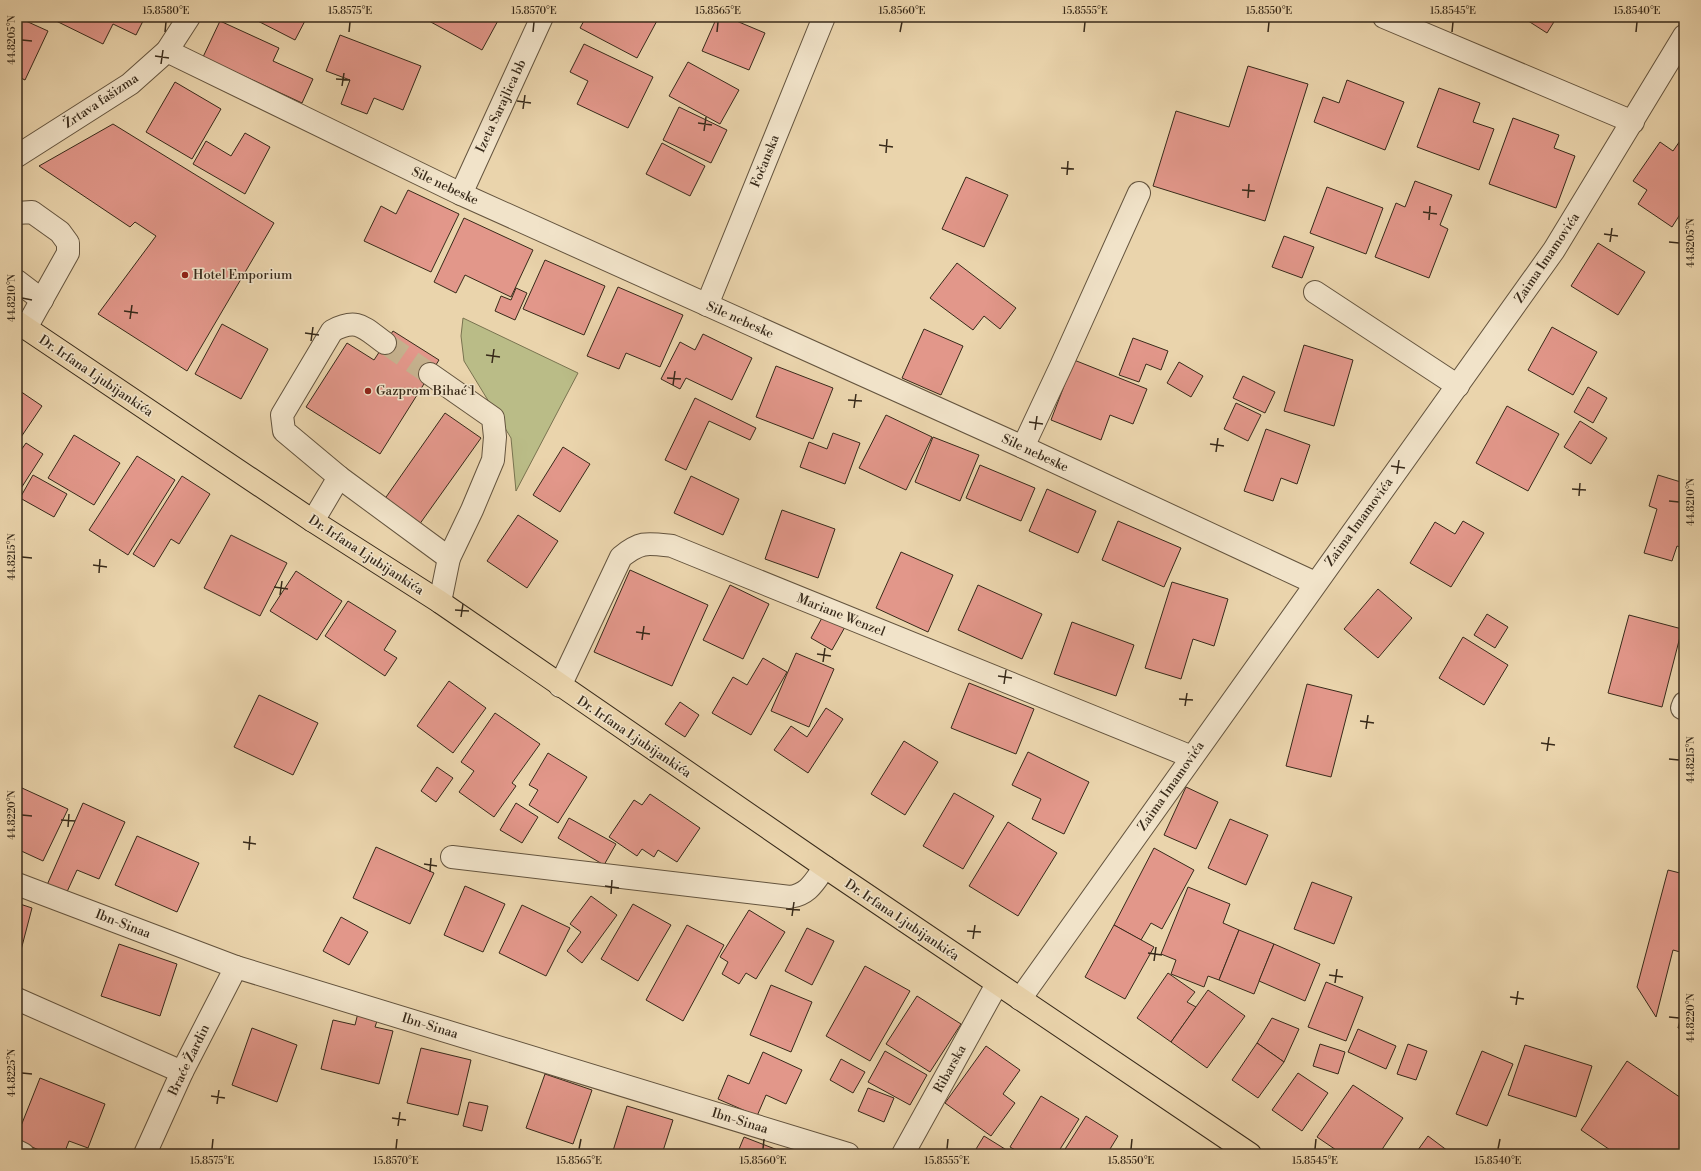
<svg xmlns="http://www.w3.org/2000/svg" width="1701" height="1171" font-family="'Libre Bodoni',serif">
<rect width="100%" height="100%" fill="#ead4ac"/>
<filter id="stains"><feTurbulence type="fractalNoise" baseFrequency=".005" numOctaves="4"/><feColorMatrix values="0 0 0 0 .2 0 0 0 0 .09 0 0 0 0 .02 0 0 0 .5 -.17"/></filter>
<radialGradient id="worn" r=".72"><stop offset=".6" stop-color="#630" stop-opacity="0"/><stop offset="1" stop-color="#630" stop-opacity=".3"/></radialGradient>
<path fill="#babc87" stroke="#797350" d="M463,318L578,373L516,491L511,438L464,361L461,336Z"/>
<g fill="#e2978a" stroke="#382a1a">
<path d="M17,17L48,31L25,80L17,76Z"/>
<path d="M48,17H145L136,35L113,24L103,44Z"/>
<path d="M250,17H307L295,40Z"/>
<path d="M432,17H500L482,50L429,21Z"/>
<path d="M586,17H659L637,58L580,28Z"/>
<path d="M717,17H727L765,33L749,70L702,51Z"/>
<path d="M1522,17H1557L1547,33Z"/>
<path d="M220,21L279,48L273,61L313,79L302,103L203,57Z"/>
<path d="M340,35L421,66L403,110L374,98L367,114L341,104L350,80L326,71Z"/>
<path d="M584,44L653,77L628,128L577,104L588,81L570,72Z"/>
<path d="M688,62L739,90L720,124L669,96Z"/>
<path d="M1248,66L1308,84L1265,221L1153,186L1176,111L1229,127Z"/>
<path d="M1347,80L1404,102L1385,150L1314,122L1323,97L1339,103Z"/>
<path d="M175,82L221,109L192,159L146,132Z"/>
<path d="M1439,88L1480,103L1473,122L1494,129L1479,170L1417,147Z"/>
<path d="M679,107L727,130L711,163L663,140Z"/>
<path d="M1513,118L1559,135L1554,148L1575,156L1556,208L1489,184Z"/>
<path d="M113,124L274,223L187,371L98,314L156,236L135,222L130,227L39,166Z"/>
<path d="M245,133L270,147L245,194L193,164L206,141L231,156Z"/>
<path d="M1682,138L1684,139V208L1672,227L1638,204L1647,190L1633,181L1660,142L1673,151Z"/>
<path d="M662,143L705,166L690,196L646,174Z"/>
<path d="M966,177L1008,195L984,247L942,229Z"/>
<path d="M1415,181L1452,195L1440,225L1448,229L1429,278L1375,257L1396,203L1405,207Z"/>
<path d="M1327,187L1383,208L1366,254L1310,233Z"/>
<path d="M408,190L459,214L431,272L364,241L381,206L396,214Z"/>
<path d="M464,218L533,250L511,297L465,275L456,293L434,282Z"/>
<path d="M1284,236L1314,247L1302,278L1272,267Z"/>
<path d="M1598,243L1645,272L1618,315L1571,286Z"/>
<path d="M545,260L605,286L584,335L523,309Z"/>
<path d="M957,263L1016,308L1000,329L984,316L973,330L930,298Z"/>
<path d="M618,287L683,315L660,367L626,353L619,369L587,356Z"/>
<path d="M516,288L527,293L515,320L495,311L501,296L511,300Z"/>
<path d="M222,324L268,349L241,399L195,374Z"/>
<path d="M1552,327L1597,352L1573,395L1528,370Z"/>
<path d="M924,329L963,346L941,395L902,378Z"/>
<path d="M393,331L439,360L380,454L306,407L347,343L374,360Z"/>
<path d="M703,334L752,358L732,400L686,378L680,389L661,379L680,342L695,350Z"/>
<path d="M1133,338L1168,351L1161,370L1146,364L1139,382L1119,375Z"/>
<path d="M1304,345L1353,360L1334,426L1284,411Z"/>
<path d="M1074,360L1147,389L1133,424L1110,415L1101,440L1051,420Z"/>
<path d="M1179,362L1203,376L1191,397L1167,383Z"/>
<path d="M776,366L833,388L813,439L756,417Z"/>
<path d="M1243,376L1275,392L1265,413L1233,398Z"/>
<path d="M1588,387L1607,398L1593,423L1574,412Z"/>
<path d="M17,389L42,406L17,443Z"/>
<path d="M695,398L756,428L750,440L709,421L686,470L665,460Z"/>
<path d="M1236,403L1261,415L1248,441L1224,429Z"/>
<path d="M1507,406L1559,434L1528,491L1476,463Z"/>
<path d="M445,413L481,438L419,525L384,500Z"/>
<path d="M886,415L932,437L906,490L859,468Z"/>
<path d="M1580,421L1607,438L1591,464L1564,447Z"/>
<path d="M1266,429L1310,445L1297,484L1281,478L1273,501L1244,491Z"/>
<path d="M833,433L860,443L845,484L800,467L809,442L827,449Z"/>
<path d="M74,435L120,463L94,505L48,478Z"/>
<path d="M933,437L979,455L960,501L915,482Z"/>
<path d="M26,443L43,454L18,493L17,456Z"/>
<path d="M563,447L590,464L560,512L533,495Z"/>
<path d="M137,456L175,480L128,555L89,530Z"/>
<path d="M980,465L1035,488L1021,521L966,498Z"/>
<path d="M33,475L67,494L54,517L20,498Z"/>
<path d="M1658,475L1684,483V549L1677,546L1672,561L1644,553L1657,509L1649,506Z"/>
<path d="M182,476L210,494L179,544L171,539L154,567L133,554Z"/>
<path d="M691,476L739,499L723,535L674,513Z"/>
<path d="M1047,489L1096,511L1078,553L1029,531Z"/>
<path d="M782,510L835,529L818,578L765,559Z"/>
<path d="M518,515L558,541L527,588L487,561Z"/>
<path d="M1118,521L1181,548L1164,587L1102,560Z"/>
<path d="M1463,521L1484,533L1451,587L1410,563L1435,522L1455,534Z"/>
<path d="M231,535L287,563L260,616L204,588Z"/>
<path d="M901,552L953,575L928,632L876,608Z"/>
<path d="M630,570L708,605L672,686L594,652Z"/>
<path d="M296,571L342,601L317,640L270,611Z"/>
<path d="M1172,582L1228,599L1214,646L1193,639L1181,679L1145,668Z"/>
<path d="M730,585L769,604L743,659L703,640Z"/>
<path d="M978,585L1042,614L1022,659L958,630Z"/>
<path d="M1378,589L1412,618L1378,658L1344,629Z"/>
<path d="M348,601L396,631L384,650L397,658L385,676L325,636Z"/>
<path d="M1487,614L1508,627L1495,648L1474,635Z"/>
<path d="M1629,615L1682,629L1662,707L1608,693Z"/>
<path d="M823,616L845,627L832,650L811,638Z"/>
<path d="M1072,622L1134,645L1116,696L1054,674Z"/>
<path d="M1463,637L1508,665L1484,705L1439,678Z"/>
<path d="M796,653L834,669L809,727L771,711Z"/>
<path d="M763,658L787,672L751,735L712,713L733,677L747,685Z"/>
<path d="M449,681L486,708L453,753L417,726Z"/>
<path d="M969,683L1034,709L1016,754L951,728Z"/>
<path d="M1307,684L1352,695L1331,777L1286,766Z"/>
<path d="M259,695L318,723L293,775L234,747Z"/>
<path d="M680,702L699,715L685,737L665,724Z"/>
<path d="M826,708L843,719L808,773L774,750L791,726L807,737Z"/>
<path d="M495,713L540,744L512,783L516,786L494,817L459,792L474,771L461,762Z"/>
<path d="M904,741L938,762L905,815L871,794Z"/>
<path d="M1028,752L1089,782L1064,834L1032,819L1041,799L1012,785Z"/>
<path d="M548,753L587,777L558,823L529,805L538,790L529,785Z"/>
<path d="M437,767L453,778L436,802L421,791Z"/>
<path d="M1186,787L1218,802L1196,849L1164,835Z"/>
<path d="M22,788L68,809L43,861L17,849V798Z"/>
<path d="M954,793L994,816L963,869L923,846Z"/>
<path d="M650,794L700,828L677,862L658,850L654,857L642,849L637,856L609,837L634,800L642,805Z"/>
<path d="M83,803L125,822L99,879L77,870L66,894L47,885Z"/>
<path d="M516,803L538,817L522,843L500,830Z"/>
<path d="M569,818L616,844L604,865L558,838Z"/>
<path d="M1230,819L1268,835L1246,885L1208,868Z"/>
<path d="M1008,822L1057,853L1018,916L969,886Z"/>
<path d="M137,836L199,863L177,912L115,885Z"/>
<path d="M376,847L434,873L410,924L353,898Z"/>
<path d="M1154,848L1194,870L1162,929L1151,923L1141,940L1114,925Z"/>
<path d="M1668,870L1684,874V953L1673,950L1656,1017L1637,987Z"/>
<path d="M1312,882L1352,897L1334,944L1294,929Z"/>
<path d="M465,886L505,904L483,952L444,935Z"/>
<path d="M1188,887L1230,904L1223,923L1239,930L1219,980L1208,976L1204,987L1171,974L1176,960L1161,954Z"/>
<path d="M591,896L617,915L582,963L567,951L581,932L570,924Z"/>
<path d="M17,903L32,908L21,950L17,949Z"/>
<path d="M633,904L671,925L638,981L601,959Z"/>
<path d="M522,905L570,928L546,976L499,953Z"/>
<path d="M749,910L785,932L756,979L746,973L739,984L722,974L728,962L720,957Z"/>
<path d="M341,917L368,932L349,965L323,951Z"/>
<path d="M687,925L724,945L683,1021L646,1000Z"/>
<path d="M1114,925L1154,947L1125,999L1085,977Z"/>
<path d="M807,928L834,941L812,985L785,971Z"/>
<path d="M1239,930L1274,944L1254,994L1219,980Z"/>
<path d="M119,944L177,964L160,1016L101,996Z"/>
<path d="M1274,944L1320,964L1305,1001L1259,981Z"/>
<path d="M865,966L910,991L870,1061L826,1036Z"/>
<path d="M1168,973L1195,992L1187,1002L1196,1007L1171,1042L1137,1018Z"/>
<path d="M1326,982L1363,997L1346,1041L1308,1027Z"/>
<path d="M771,985L812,1002L791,1052L750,1035Z"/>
<path d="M1208,990L1245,1016L1207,1068L1171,1042Z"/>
<path d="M917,996L961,1024L930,1072L886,1044Z"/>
<path d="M1684,1004V1030L1678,1028Z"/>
<path d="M358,1013L378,1018L375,1027L393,1031L379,1084L321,1069L333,1020L355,1025Z"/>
<path d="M1272,1018L1299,1029L1284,1062L1257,1043Z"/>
<path d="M252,1028L297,1045L277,1102L232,1085Z"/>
<path d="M1358,1029L1396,1046L1386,1069L1348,1052Z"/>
<path d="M1257,1043L1284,1062L1258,1098L1232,1080Z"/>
<path d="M1320,1044L1345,1052L1338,1074L1313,1066Z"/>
<path d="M1408,1044L1427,1051L1416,1080L1397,1074Z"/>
<path d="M1525,1045L1592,1066L1576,1117L1508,1095Z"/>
<path d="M986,1046L1020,1070L1003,1094L1015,1103L991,1136L945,1103Z"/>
<path d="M421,1048L471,1060L458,1115L407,1103Z"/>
<path d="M885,1051L927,1075L910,1105L868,1082Z"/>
<path d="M1482,1051L1513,1064L1487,1126L1456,1114Z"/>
<path d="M763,1052L802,1070L786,1104L766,1095L757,1116L718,1099L728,1075L749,1084Z"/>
<path d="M841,1059L865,1072L853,1093L830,1080Z"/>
<path d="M1627,1061L1684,1100V1154H1616L1581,1130Z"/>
<path d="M1298,1073L1328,1093L1302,1131L1272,1110Z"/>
<path d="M545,1074L592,1090L573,1144L526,1128Z"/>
<path d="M40,1078L105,1104L88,1148L69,1141L64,1154H49L17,1141V1136Z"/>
<path d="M1353,1085L1403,1118L1379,1154H1342L1317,1137Z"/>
<path d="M868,1088L894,1098L884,1122L858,1111Z"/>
<path d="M1041,1096L1079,1119L1057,1154H1022L1010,1147Z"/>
<path d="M469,1102L488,1106L482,1131L463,1126Z"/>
<path d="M627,1106L673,1120L662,1154H612Z"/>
<path d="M1086,1116L1118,1136L1107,1154H1062Z"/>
<path d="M984,1136L1013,1154H973Z"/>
<path d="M1428,1136L1452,1154H1415Z"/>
<path d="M744,1137L788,1154H737Z"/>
</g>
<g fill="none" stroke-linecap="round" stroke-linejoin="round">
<path stroke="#c6b28f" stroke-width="22" stroke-dasharray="22 11" stroke-linecap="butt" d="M385,343L430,374"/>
<defs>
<g id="minor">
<path d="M1384,17L1633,122"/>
<path d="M167,51L461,194L1023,447L1315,583"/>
<path d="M17,156L130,84L167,51L189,17"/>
<path d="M461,194L542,17"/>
<path d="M17,213L32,212L60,232L68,243V253L26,328"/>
<path d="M17,281L42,300"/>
<path d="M1315,292L1458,386"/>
<path d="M707,305L824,17"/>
<path d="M430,374L493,418L495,437L493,460L472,510L449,558L440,602"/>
<path d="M1023,447L1061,366L1139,193"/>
<path d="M339,477L449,558"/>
<path d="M313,521L339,477L284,431L282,415L332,331C358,317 364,328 385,343"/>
<path d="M560,686L621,557C641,541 647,543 672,546L1192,757"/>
<path d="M1684,703L1682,708H1684"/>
<path d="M452,857L790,897C809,894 814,882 825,867"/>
<path d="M17,884L236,967L848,1154"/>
<path d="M17,999L182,1072"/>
<path d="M1020,999L1554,250L1684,36"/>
<path d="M17,1151L23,1154"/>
<path d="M145,1154L182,1072L236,967"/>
<path d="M903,1154L997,984"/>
</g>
<path id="major" d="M17,322L313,521L440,602L825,867L1250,1154"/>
</defs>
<use href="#minor" stroke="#64543e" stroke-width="24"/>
<use href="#major" stroke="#382a1a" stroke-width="24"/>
<use href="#minor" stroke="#f1e3c9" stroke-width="22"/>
<use href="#major" stroke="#ead4ac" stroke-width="22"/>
</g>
<path fill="none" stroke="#382a1a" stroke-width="1.5" d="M165,32L166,22M349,32L350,22M533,32L534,22M717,32L718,22M900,32L902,22M1084,32L1085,22M1268,32L1269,22M1452,32L1453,22M1636,32L1637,22M22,40L32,41M155,56L169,58M161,64L163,50M336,79L350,80M342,86L344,73M517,101L531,103M523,109L525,95M698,123L712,125M704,131L706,117M879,145L893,147M886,153L887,139M1061,168L1074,169M1067,175L1068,161M1242,190L1255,191M1248,198L1249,184M1423,212L1437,214M1429,220L1430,206M1604,234L1618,236M1610,242L1612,228M1669,242L1679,243M22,298L32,300M124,311L138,313M130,319L132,305M305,333L319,335M311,341L313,327M486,355L500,357M492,363L494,349M667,378L681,379M673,385L675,371M848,400L862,401M854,408L856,394M1029,422L1043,424M1035,430L1037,416M1210,444L1224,446M1216,452L1218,438M1391,466L1405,468M1397,474L1399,460M1572,489L1586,490M1579,496L1580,483M1669,501L1679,502M22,557L32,558M93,565L107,567M99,573L100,559M274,587L288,589M280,595L282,581M455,610L469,611M461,617L463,604M636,632L650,634M642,640L644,626M817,654L831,656M823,662L825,648M998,676L1012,678M1004,684L1006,670M1179,699L1193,700M1185,706L1187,693M1360,721L1374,723M1366,729L1368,715M1541,743L1555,745M1547,751L1549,737M1669,759L1679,760M22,815L32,816M61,820L75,821M68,827L69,814M243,842L256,844M249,850L250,836M424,864L437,866M430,872L431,858M605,886L619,888M611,894L612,880M786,909L800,910M792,916L794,902M967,931L981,932M973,939L975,925M1148,953L1162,955M1154,961L1156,947M1329,975L1343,977M1335,983L1337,969M1510,997L1524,999M1516,1005L1518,991M1669,1017L1679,1018M22,1073L32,1074M211,1096L225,1098M217,1104L219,1090M392,1118L406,1120M398,1126L400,1112M212,1149L213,1139M396,1149L397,1139M579,1149L581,1139M763,1149L764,1139M947,1149L948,1139M1131,1149L1132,1139M1315,1149L1316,1139M1498,1149L1500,1139"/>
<g fill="#8f2418" stroke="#f1e3c9" stroke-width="1.5">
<circle cx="185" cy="275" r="4"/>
<circle cx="368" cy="391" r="4"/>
</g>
<g text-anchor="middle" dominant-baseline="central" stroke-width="3" stroke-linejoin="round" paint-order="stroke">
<g font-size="13" fill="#382a1a" stroke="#f1e3c9">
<text transform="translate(101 101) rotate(-34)">Žrtava fašizma</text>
<text transform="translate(501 106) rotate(-65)">Izeta Sarajlica bb</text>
<text transform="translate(765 161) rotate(-68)">Fočanska</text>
<text transform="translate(445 186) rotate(25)">Sile nebeske</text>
<text transform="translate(1547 258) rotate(-56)">Zaima Imamovića</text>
<text transform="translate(740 320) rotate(24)">Sile nebeske</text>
<text transform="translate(96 376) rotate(34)">Dr. Irfana Ljubijankića</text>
<text transform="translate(1035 453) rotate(25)">Sile nebeske</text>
<text transform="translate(1359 522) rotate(-54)">Zaima Imamovića</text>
<text transform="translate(366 555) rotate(33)">Dr. Irfana Ljubijankića</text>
<text transform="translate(841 615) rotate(22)">Mariane Wenzel</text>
<text transform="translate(634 737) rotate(34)">Dr. Irfana Ljubijankića</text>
<text transform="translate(1171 786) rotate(-55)">Zaima Imamovića</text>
<text transform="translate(902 920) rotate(34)">Dr. Irfana Ljubijankića</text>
<text transform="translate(123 924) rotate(21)">Ibn-Sinaa</text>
<text transform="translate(430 1026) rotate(17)">Ibn-Sinaa</text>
<text transform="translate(189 1060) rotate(-64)">Braće Žardin</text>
<text transform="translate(950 1069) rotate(-61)">Ribarska</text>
<text transform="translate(740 1121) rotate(17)">Ibn-Sinaa</text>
</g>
<g font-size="13" fill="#382a1a" stroke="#f1e3c9" text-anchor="start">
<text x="193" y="275">Hotel Emporium</text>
<text x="376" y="391">Gazprom Bihać 1</text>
</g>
</g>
<rect width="1701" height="1171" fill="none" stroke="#ead4ac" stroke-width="44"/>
<rect x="22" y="22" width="1657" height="1127" fill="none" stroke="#382a1a" stroke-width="1.5"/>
<g font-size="10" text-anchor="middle" fill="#382a1a">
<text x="166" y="14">15.8580°E</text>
<text x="350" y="14">15.8575°E</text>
<text x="534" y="14">15.8570°E</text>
<text x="718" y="14">15.8565°E</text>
<text x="902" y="14">15.8560°E</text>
<text x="1085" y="14">15.8555°E</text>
<text x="1269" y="14">15.8550°E</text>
<text x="1453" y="14">15.8545°E</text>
<text x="1637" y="14">15.8540°E</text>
<text transform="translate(11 40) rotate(-90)" y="4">44.8205°N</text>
<text transform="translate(1690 243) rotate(-90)" y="4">44.8205°N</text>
<text transform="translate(11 298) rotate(-90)" y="4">44.8210°N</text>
<text transform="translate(1690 502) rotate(-90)" y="4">44.8210°N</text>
<text transform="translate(11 557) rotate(-90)" y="4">44.8215°N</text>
<text transform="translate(1690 760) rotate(-90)" y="4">44.8215°N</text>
<text transform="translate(11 815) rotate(-90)" y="4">44.8220°N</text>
<text transform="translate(1690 1018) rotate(-90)" y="4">44.8220°N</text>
<text transform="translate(11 1073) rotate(-90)" y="4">44.8225°N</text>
<text x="212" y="1164">15.8575°E</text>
<text x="396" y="1164">15.8570°E</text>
<text x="579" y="1164">15.8565°E</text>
<text x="763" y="1164">15.8560°E</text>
<text x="947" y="1164">15.8555°E</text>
<text x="1131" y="1164">15.8550°E</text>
<text x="1315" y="1164">15.8545°E</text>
<text x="1498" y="1164">15.8540°E</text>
</g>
<rect width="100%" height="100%" filter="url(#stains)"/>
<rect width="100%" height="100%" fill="url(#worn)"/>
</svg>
